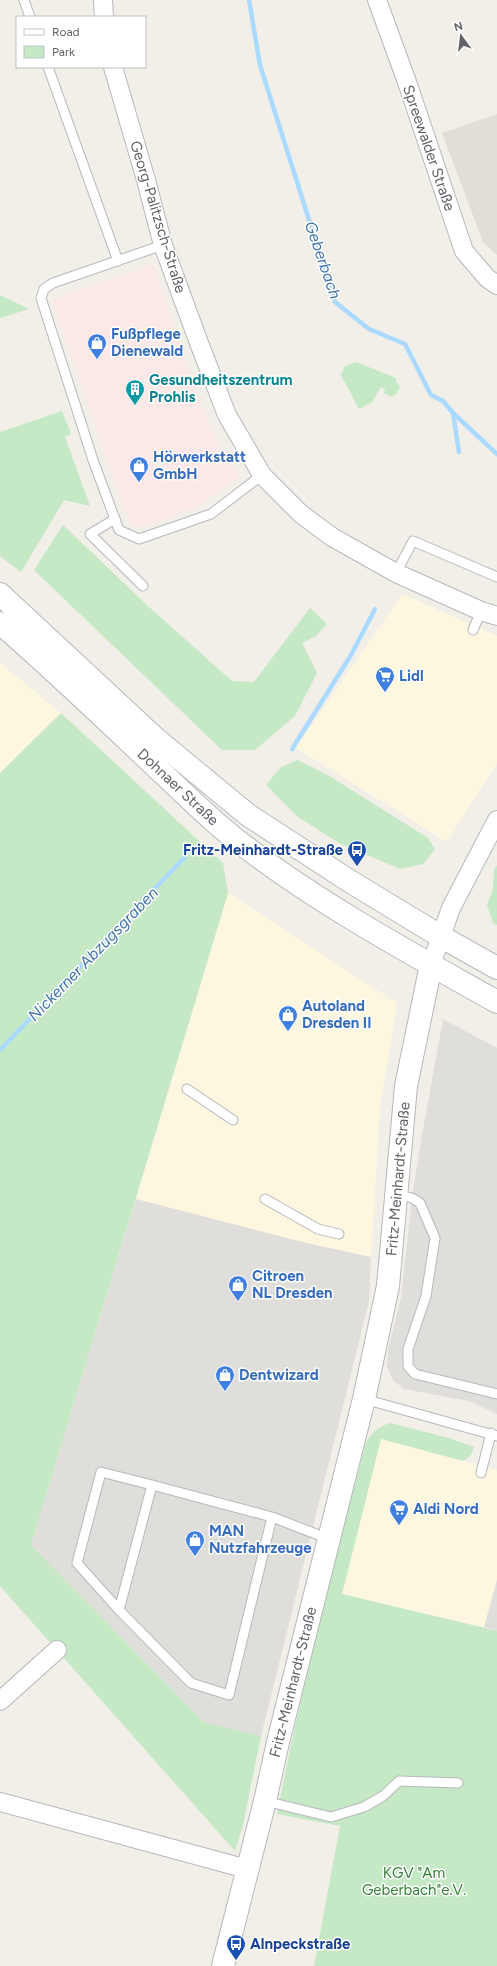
<svg xmlns="http://www.w3.org/2000/svg" width="497" height="1966" font-family="Figtree,sans-serif">
<rect width="100%" height="100%" fill="#f1efe8"/>
<g fill="#fef7e0">
<path d="M402,594L497,636V763L447,842L296,748Z"/>
<path d="M0,663L61,713L0,773Z"/>
<path d="M228,893L397,1003L380,1107L371,1257L306,1243L136,1199Z"/>
<path d="M381,1438L497,1470V1580L484,1627L342,1594Z"/>
</g>
<g fill="#e0deda">
<path d="M443,1019L497,1048V1414L469,1401L404,1389L393,1380L387,1367L388,1350L401,1297L412,1198L422,1135Z"/>
<path d="M136,1199L306,1243L371,1257L369,1301L261,1736L204,1722L31,1545Z"/>
<path d="M497,1580V1631L484,1627Z"/>
</g>
<path fill="#e1ded6" d="M497,114V255L483,242L442,133Z"/>
<path fill="#fce8e6" d="M153,264L193,385L218,445L240,476L196,508L144,527H136L131,525L125,510L52,300Z"/>
<g fill="#c5e8c5">
<path d="M0,295L29,309L0,318Z"/>
<path d="M356,362L396,378V382L400,386L397,393L392,397L384,393L385,389L381,387L372,402L359,409L341,375L345,366Z"/>
<path d="M62,411L71,434L65,437L90,506L64,500L21,572L0,556V432Z"/>
<path d="M63,525L149,607L232,681L254,682L310,608L327,624L316,636L302,643L317,673L295,716L255,750H222L34,570Z"/>
<path d="M61,713L223,863L228,893L31,1545L204,1722L261,1736L243,1825L235,1851L0,1586V773Z"/>
<path d="M298,760L331,777L428,838L435,849L423,864L400,869L339,843L298,817L266,785L281,767Z"/>
<path d="M497,865V925L493,923L487,905L493,889L494,871Z"/>
<path d="M390,1423L449,1438L474,1447L471,1455L463,1461L381,1439L342,1594L497,1631V1966H314L340,1826L277,1814C301,1689 333,1566 366,1442C372,1432 378,1427 390,1423Z"/>
</g>
<g fill="none" stroke-linecap="round" stroke-linejoin="round">
<g stroke="#aadaff" stroke-width="4.5">
<path d="M249,0L260,65L335,302L369,329L405,344L431,395L443,401L453,413L497,454"/>
<path d="M453,413L459,452"/>
<path d="M292,749L351,655L375,609"/>
<path d="M0,1050L185,857"/>
</g>
<defs>
<g id="service">
<path d="M24,0L30,17"/>
<path d="M48,67L118,261"/>
<path d="M163,245L53,283L44,289L41,298L93,460L119,530L139,539L211,514L262,475"/>
<path d="M115,519L90,534L143,586"/>
<path d="M396,573L413,541L497,577"/>
<path d="M473,630L481,611"/>
<path d="M187,1089L233,1120"/>
<path d="M396,1194L412,1198L420,1203L435,1238L426,1296L408,1349V1366L415,1374L497,1394"/>
<path d="M265,1199L318,1229L339,1234"/>
<path d="M364,1399L497,1436"/>
<path d="M481,1473L491,1433"/>
<path d="M272,1517L229,1695L191,1683L119,1610L152,1485L272,1517L329,1539"/>
<path d="M119,1610L77,1563L101,1472L152,1485"/>
<path d="M265,1801L331,1817L364,1807L383,1796L399,1781L458,1783"/>
</g>
<g id="minor">
<path d="M103,0L104,17"/>
<path d="M377,0L407,82L464,251L487,278L497,285"/>
<path d="M113,67L146,180L163,245L199,343L227,415L262,475L301,514L332,537L396,573L481,611L497,616"/>
<path d="M431,965L451,908L497,820"/>
<path d="M0,1701L57,1650"/>
<path d="M0,1802L247,1869"/>
</g>
<path id="tertiary" d="M223,1966L265,1801L278,1742L364,1399L388,1286L406,1086L431,965"/>
<g id="secondary">
<path d="M0,594L156,739L248,815L351,882L440,936L497,968"/>
<path d="M0,623C53,669 104,718 155,766C185,794 214,824 247,848C325,907 412,954 497,1002"/>
</g>
</defs>
<use href="#service" stroke="#b5b8bc" stroke-width="11"/>
<use href="#minor" stroke="#b5b8bc" stroke-width="20"/>
<use href="#tertiary" stroke="#b5b8bc" stroke-width="24"/>
<use href="#secondary" stroke="#b6babf" stroke-width="24"/>
<use href="#service" stroke="#fff" stroke-width="9"/>
<use href="#minor" stroke="#fff" stroke-width="18"/>
<use href="#tertiary" stroke="#fff" stroke-width="22"/>
<use href="#secondary" stroke="#fff" stroke-width="22"/>
</g>
<defs>
<symbol id="shop-pin" viewBox="-11 -11 22 30"><path d="M0 17L-7.5 6A9.5 9.5 0 1 1 7.5 6Z" fill="#3f7fe0" stroke="#fff"/><path d="M-5-2.5h2.3a2.7 3.5 0 0 1 5.4 0H5L5.5 6h-11ZM-1.5-2.5h3a1.5 2.3 0 0 0-3 0Z" fill="#fff"/></symbol>
<symbol id="building-pin" viewBox="-11 -11 22 30"><path d="M0 17L-7.5 6A9.5 9.5 0 1 1 7.5 6Z" fill="#0f9aa8" stroke="#fff"/><path d="M-4-6H4V6H1V3H-1V6H-4ZM-2.5-4.3h1.7v1.8h-1.7ZM.8-4.3h1.7v1.8H.8ZM-2.5-1h1.7V.8h-1.7ZM.8-1h1.7V.8H.8Z" fill="#fff"/></symbol>
<symbol id="supermarket-pin" viewBox="-11 -11 22 30"><path d="M0 17L-7.5 6A9.5 9.5 0 1 1 7.5 6Z" fill="#3f7fe0" stroke="#fff"/><path d="M-6-5.5h2.5l.6 2H6L4.5 2H-2.5L-4.4-4H-6ZM-1.5 3.2a1.3 1.3 0 1 0 .1 0ZM3 3.2a1.3 1.3 0 1 0 .1 0Z" fill="#fff"/></symbol>
<symbol id="bus-pin" viewBox="-11 -11 22 30"><path d="M0 17L-7.5 6A9.5 9.5 0 1 1 7.5 6Z" fill="#1a4fb4" stroke="#fff"/><path d="M-5-6H5V4H4V6H2V4H-2V6H-4V4H-5ZM-3.5-4V0h7V-4ZM-3.5 1.2v1.5H-2V1.2ZM2 1.2v1.5H3.5V1.2Z" fill="#fff"/></symbol>
</defs>
<g fill-rule="evenodd">
<use href="#shop-pin" x="86" y="332" width="22" height="30"/>
<use href="#building-pin" x="124" y="378" width="22" height="30"/>
<use href="#shop-pin" x="128" y="455" width="22" height="30"/>
<use href="#supermarket-pin" x="374" y="665" width="22" height="30"/>
<use href="#bus-pin" x="346" y="839" width="22" height="30"/>
<use href="#shop-pin" x="277" y="1004" width="22" height="30"/>
<use href="#shop-pin" x="227" y="1274" width="22" height="30"/>
<use href="#shop-pin" x="214" y="1364" width="22" height="30"/>
<use href="#supermarket-pin" x="388" y="1498" width="22" height="30"/>
<use href="#shop-pin" x="184" y="1529" width="22" height="30"/>
<use href="#bus-pin" x="225" y="1933" width="22" height="30"/>
</g>
<g text-anchor="middle" dominant-baseline="central" stroke-width="3" stroke-linejoin="round" paint-order="stroke">
<g font-size="15" fill="#5f6368" stroke="#fff">
<text transform="translate(429 148) rotate(71)">Spreewalder Straße</text>
<text transform="translate(158 217) rotate(73)">Georg-Palitzsch-Straße</text>
<text transform="translate(178 787) rotate(43)">Dohnaer Straße</text>
<text transform="translate(398 1179) rotate(-85)">Fritz-Meinhardt-Straße</text>
<text transform="translate(293 1682) rotate(-76)">Fritz-Meinhardt-Straße</text>
</g>
<g font-size="15" font-weight="bold" fill="#366cbe" stroke="#fff" text-anchor="start">
<text x="111" y="334">Fußpflege<tspan x="111" dy="17">Dienewald</tspan></text>
<text x="153" y="457">Hörwerkstatt<tspan x="153" dy="17">GmbH</tspan></text>
<text x="399" y="676">Lidl</text>
<text x="302" y="1006">Autoland<tspan x="302" dy="17">Dresden II</tspan></text>
<text x="252" y="1276">Citroen<tspan x="252" dy="17">NL Dresden</tspan></text>
<text x="239" y="1375">Dentwizard</text>
<text x="413" y="1509">Aldi Nord</text>
<text x="209" y="1531">MAN<tspan x="209" dy="17">Nutzfahrzeuge</tspan></text>
</g>
<g font-size="15" font-weight="bold" fill="#0d838f" stroke="#fff" text-anchor="start">
<text x="149" y="380">Gesundheitszentrum<tspan x="149" dy="17">Prohlis</tspan></text>
</g>
<g font-size="15" font-weight="bold" fill="#164399" stroke="#fff" text-anchor="end">
<text x="343" y="850">Fritz-Meinhardt-Straße</text>
<text x="250" y="1944" text-anchor="start">Alnpeckstraße</text>
</g>
<g font-size="15" fill="#348238" stroke="#fff">
<text x="414" y="1873">KGV "Am<tspan x="414" dy="17">Geberbach"e.V.</tspan></text>
</g>
<g font-size="16" font-style="italic" fill="#4174aa" stroke="#fff">
<text transform="translate(323 260) rotate(71)">Geberbach</text>
<text transform="translate(93 954) rotate(-46)">Nickerner Abzugsgraben</text>
</g>
</g>
<rect x="16" y="16" width="130" height="52" fill="#ffffff" stroke="#bfc1c3"/>
<rect x="24" y="29" width="20" height="6" fill="#ffffff" stroke="#bfc1c3"/>
<text x="52" y="36" font-size="12" fill="#5f6368">Road</text>
<rect x="24" y="46" width="20" height="12" fill="#c5e8c5" stroke="#bfc1c3"/>
<text x="52" y="56" font-size="12" fill="#5f6368">Park</text>
<g transform="translate(461 36) rotate(345)" stroke="#ffffff" stroke-width="3" paint-order="stroke">
<path d="M0-3L7 15L0 10L-7 15Z" fill="#5f6368"/>
<text y="-6" font-size="11" font-weight="bold" text-anchor="middle" fill="#5f6368">N</text>
</g>
</svg>
